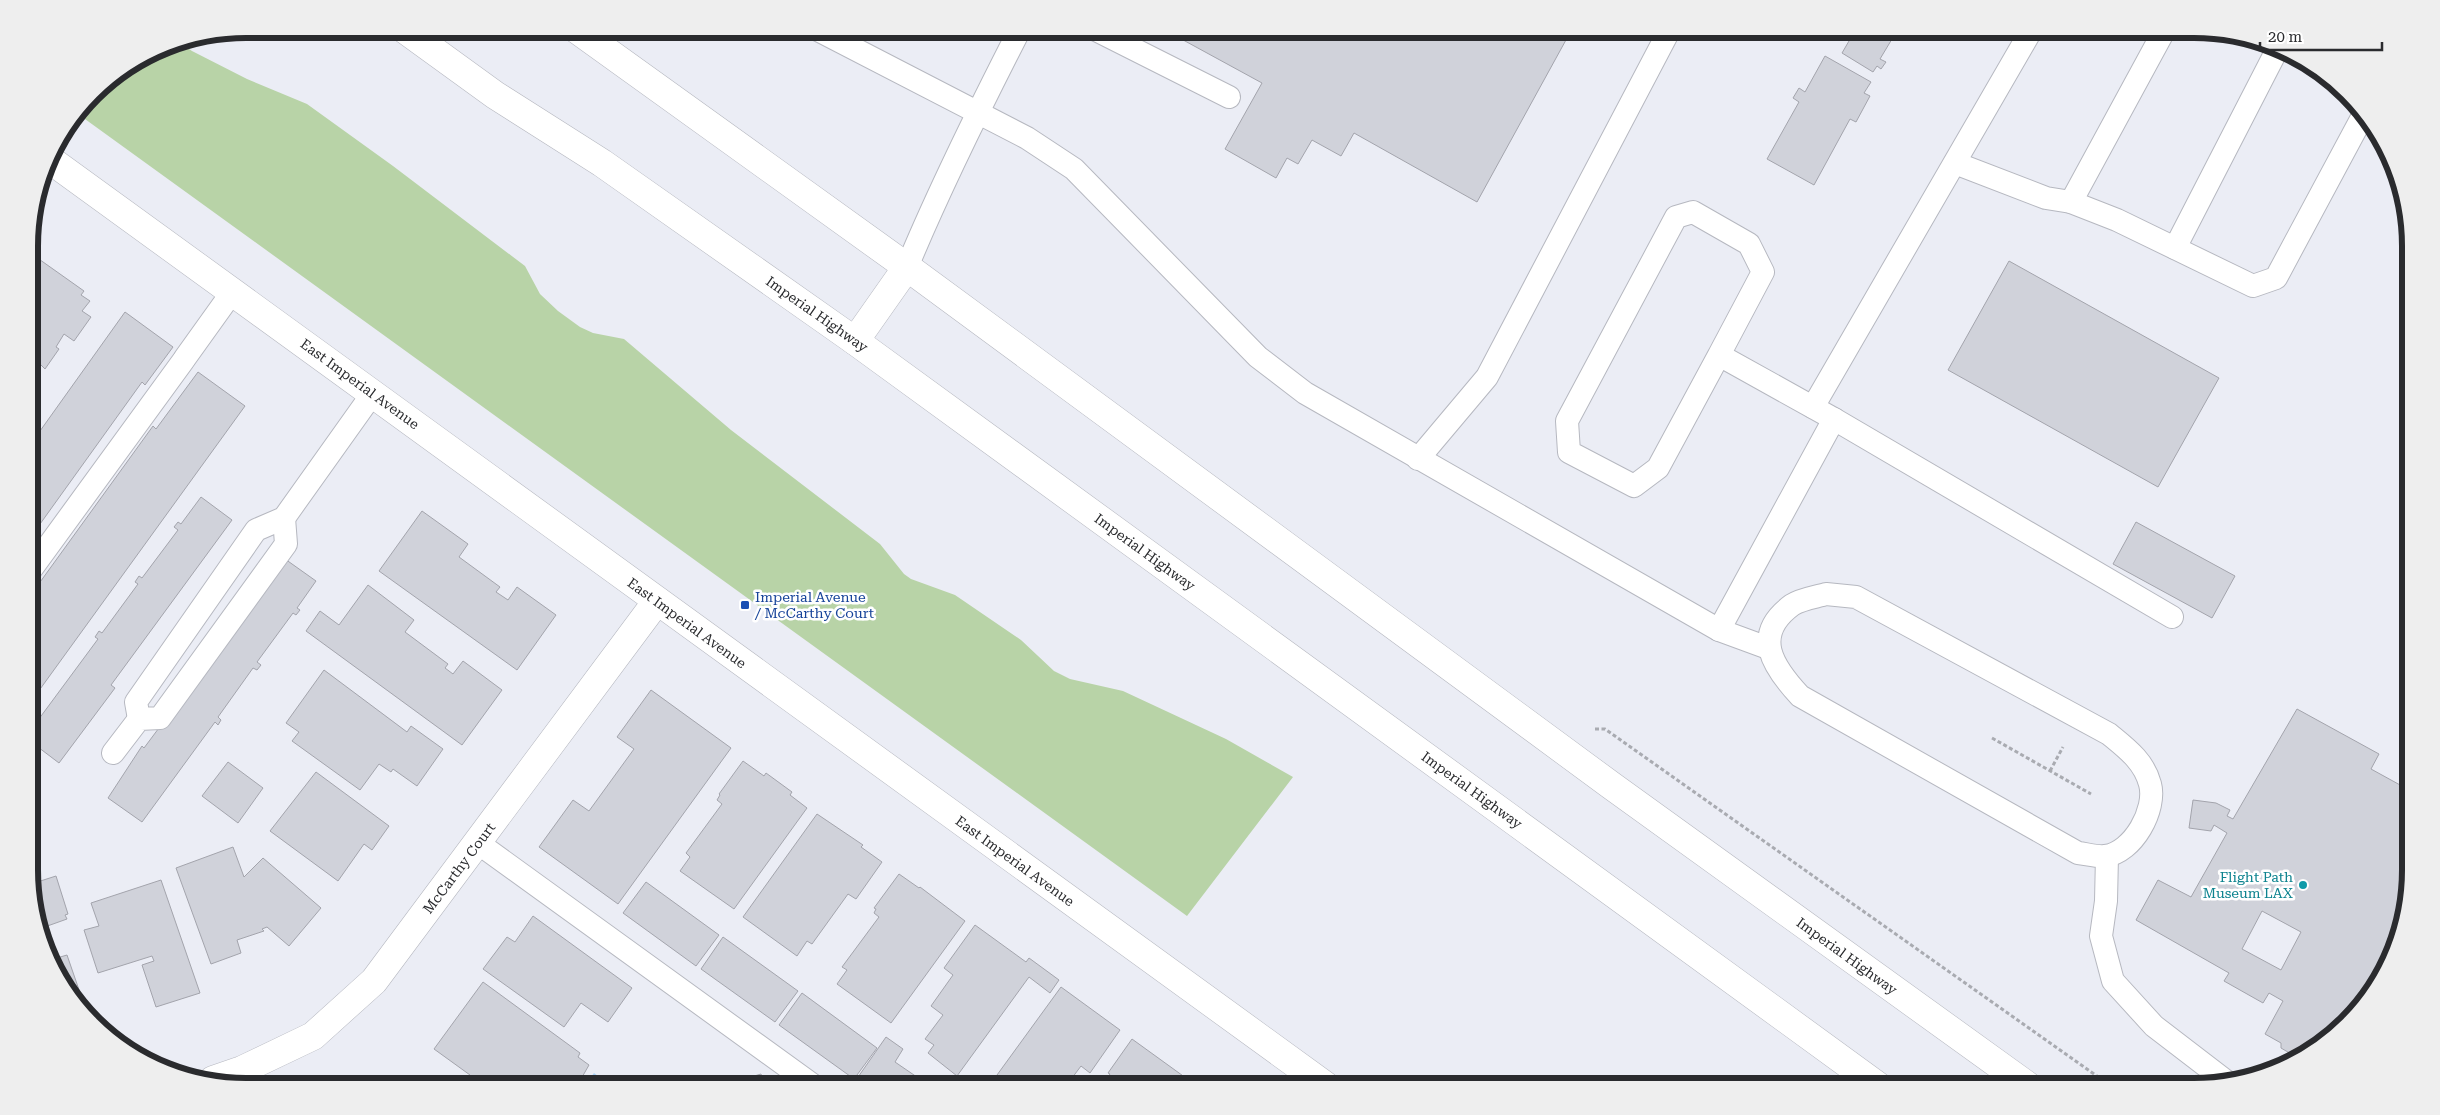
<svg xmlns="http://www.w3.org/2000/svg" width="2440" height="1115" font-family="'Roboto Serif',serif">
<rect width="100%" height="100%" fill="#ebedf5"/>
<path fill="#b8d3a7" d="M179,42L192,51L247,79L307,104L393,166L525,266L540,294L558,311L580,327L593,333L624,339L731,430L880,544L904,574L911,579L955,595L1021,640L1054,671L1070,679L1123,691L1226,739L1293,777L1187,916L78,114L102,83L163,45Z"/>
<path fill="#abd2f5" d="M594,1073L611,1086H584Z"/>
<g fill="#d0d2da" stroke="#a3a4ac" fill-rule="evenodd">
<path d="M1163,29H1572L1477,202L1354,133L1341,156L1312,140L1298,164L1287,158L1276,178L1225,149L1262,83Z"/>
<path d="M1856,29H1898L1880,59L1886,62L1881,69L1877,66L1873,72L1842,53Z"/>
<path d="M1825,56L1871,82L1864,93L1870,96L1856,122L1850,119L1814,185L1767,159L1799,102L1793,98L1799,88L1805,92Z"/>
<path d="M36,257L84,291L81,295L90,301L82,311L91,317L74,341L64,334L56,347L59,349L45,369L41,365L31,379L37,383L30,392L29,266Z"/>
<path d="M2009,261L2219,378L2158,487L1948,370Z"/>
<path d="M125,312L173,347L145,385L142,382L30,538V445Z"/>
<path d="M198,372L245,406L30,703V596L153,426L156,429Z"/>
<path d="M201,497L232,520L111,685L115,688L59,763L30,741V731L98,639L95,637L99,631L102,633L138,584L135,582L139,576L142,578L178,530L174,527L178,522L181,524Z"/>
<path d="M422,511L468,544L459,557L500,587L496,592L508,600L517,587L556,615L517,670L379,571Z"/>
<path d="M2136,522L2235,576L2212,618L2113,564Z"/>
<path d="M285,559L316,581L297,608L300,610L296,615L293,613L257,662L261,665L257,670L253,668L218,717L221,720L218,725L215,722L142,822L108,798L142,746L144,748Z"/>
<path d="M368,585L414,620L405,632L448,664L445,668L453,674L463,661L502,690L462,745L306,631L320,611L339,625Z"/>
<path d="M324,670L407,732L411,726L443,749L417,786L393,769L391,772L379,764L360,790L292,741L299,732L286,723Z"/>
<path d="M651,690L731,748L618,904L539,847L573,800L589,811L634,749L617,737Z"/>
<path d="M2297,709L2379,754L2371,769L2411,791V870L2395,953L2366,1002L2315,1050L2298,1058L2281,1048V1043L2265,1034L2283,1001L2269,993L2263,1003L2224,981L2229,973L2136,920L2158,880L2191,897L2227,833L2214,825L2211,831L2189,828L2193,800L2216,803L2230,810L2227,816L2233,819ZM2262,911L2301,932L2281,970L2242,949Z"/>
<path d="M743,761L764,776L766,773L792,792L790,795L807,808L734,909L680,871L690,857L686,853L722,804L717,800L720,795L719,794Z"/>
<path d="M228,762L263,788L238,823L202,796Z"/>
<path d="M316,772L389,826L372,850L364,844L338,881L270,831Z"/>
<path d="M817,814L863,845L861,847L882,862L856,899L848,894L812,944L807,941L797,956L743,917Z"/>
<path d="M233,847L244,877L263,858L321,908L289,946L267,927L262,929L264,931L237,940L241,953L211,964L176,868Z"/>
<path d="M899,874L919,888L920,887L965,921L891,1023L837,984L847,970L842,967L879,917L874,913L876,909L874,908Z"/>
<path d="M56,876L68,914L65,915L67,919L39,929L31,898V884Z"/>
<path d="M161,880L200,993L156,1007L142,965L154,961L152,956L98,973L84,930L99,926L91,903Z"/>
<path d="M646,882L719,935L696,966L623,913Z"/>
<path d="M533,916L632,988L608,1022L581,1003L564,1027L483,969L507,937L515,942Z"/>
<path d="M975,925L1026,962L1029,958L1059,980L1050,993L1029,977L957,1076L928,1053L934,1045L925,1039L943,1015L931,1006L953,975L944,968Z"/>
<path d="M723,937L798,991L775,1022L701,969Z"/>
<path d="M67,955L88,1016L73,1001L50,960Z"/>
<path d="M483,982L580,1053L578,1057L589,1065L577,1086H478L468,1077L470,1075L434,1049Z"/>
<path d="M1061,987L1120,1030L1090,1073L1081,1066L1066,1086H989Z"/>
<path d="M802,993L877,1048L854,1079L779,1025Z"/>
<path d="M886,1037L903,1049L895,1062L930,1086H864L856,1080Z"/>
<path d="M1132,1039L1197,1086H1110L1113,1082L1107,1078L1110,1074L1108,1073Z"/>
<path d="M761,1074L765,1086H724V1085Z"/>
<path d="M404,1076L410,1086H388Z"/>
</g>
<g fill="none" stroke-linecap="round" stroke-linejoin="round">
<defs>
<g id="lane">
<path d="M816,29L1027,138L1074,169L1258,357L1305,393L1719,630L1768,648"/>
<path d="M1094,29L1229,97"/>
<path d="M1955,163L2046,198L2071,202L2165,29"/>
<path d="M2071,202L2117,220L2253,286L2276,278L2365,112"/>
<path d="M2175,248L2279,46"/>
<path d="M907,267C941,185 980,107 1020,29"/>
<path d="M1719,355L1763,272L1749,244L1693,212L1676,217L1567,421L1569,452L1634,486L1658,468L1719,355L1834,419"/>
<path d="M185,358L233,291"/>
<path d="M1813,407L2032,29"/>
<path d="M1418,459L1487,377L1670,29"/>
<path d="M30,571L183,361"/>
<path d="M1826,594L1856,597L2109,734C2126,748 2144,761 2150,784C2157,809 2133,853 2105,856C2097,857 2087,854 2078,853L1800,696C1773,667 1751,635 1792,605C1801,599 1816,597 1826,594Z"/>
<path d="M1719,630L1834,419L2172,617"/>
<path d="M139,719L136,702L256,530L284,518L373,393"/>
<path d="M113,753L139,719L160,718L286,544L284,518"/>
<path d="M478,843L814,1086"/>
<path d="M2107,856L2106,901L2101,936L2113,981L2154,1026L2227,1082"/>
</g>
<path id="street" d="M213,1080L242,1070L313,1036L374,981L657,601"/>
<path id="secondary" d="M49,159L1326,1086"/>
<g id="primary">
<path d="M404,29L495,95L602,163L855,341L1878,1086"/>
<path d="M576,29L907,267L1612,786L2028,1086"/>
<path d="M855,341L907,267"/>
</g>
</defs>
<use href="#lane" stroke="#b6b8c0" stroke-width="24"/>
<use href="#street" stroke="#b6b8c0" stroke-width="29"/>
<use href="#secondary" stroke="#b6b8c0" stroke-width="29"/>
<use href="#primary" stroke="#b6b8c0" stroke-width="29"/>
<g stroke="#a9abb1" stroke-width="3" stroke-dasharray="4 2.5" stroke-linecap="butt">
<path d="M1595,729H1605L2111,1086"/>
<path d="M1992,738L2091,794"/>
<path d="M2050,771L2063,747"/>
</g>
<use href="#lane" stroke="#fff" stroke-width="22"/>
<use href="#street" stroke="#fff" stroke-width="28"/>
<use href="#secondary" stroke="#fff" stroke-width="28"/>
<use href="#primary" stroke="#fff" stroke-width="28"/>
</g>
<rect fill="#1a4fb4" stroke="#fff" stroke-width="2" x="740" y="600" width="10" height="10" rx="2.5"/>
<circle fill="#0f9aa8" stroke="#fff" stroke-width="2" cx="2303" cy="885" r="5"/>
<g text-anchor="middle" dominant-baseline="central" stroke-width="5" stroke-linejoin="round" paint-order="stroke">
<g font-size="14" fill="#2a2b2e" stroke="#fff">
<text transform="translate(817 314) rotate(35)">Imperial Highway</text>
<text transform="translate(360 384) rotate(36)">East Imperial Avenue</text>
<text transform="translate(1145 552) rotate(36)">Imperial Highway</text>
<text transform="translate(687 623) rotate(36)">East Imperial Avenue</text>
<text transform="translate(1472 790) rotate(36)">Imperial Highway</text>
<text transform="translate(1015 861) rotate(36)">East Imperial Avenue</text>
<text transform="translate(459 868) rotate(-53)">McCarthy Court</text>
<text transform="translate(1847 956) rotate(36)">Imperial Highway</text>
</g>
<g font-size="14" fill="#164399" stroke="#fff" text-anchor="start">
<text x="755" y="597">Imperial Avenue<tspan x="755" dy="16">/ McCarthy Court</tspan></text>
</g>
<g font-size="14" fill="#0d838f" stroke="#fff" text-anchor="end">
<text x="2293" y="877">Flight Path<tspan x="2293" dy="16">Museum LAX</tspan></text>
</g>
</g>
<path d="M0 0H2440V1115H0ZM246 38H2194A208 208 0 0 1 2402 246V870A208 208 0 0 1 2194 1078H246A208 208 0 0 1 38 870V246A208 208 0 0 1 246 38Z" fill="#eee" fill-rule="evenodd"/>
<path fill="none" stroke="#2a2b2e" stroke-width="6" d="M246 38H2194A208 208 0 0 1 2402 246V870A208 208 0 0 1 2194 1078H246A208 208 0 0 1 38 870V246A208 208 0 0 1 246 38Z"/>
<path d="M2260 42v8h122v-8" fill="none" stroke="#2a2b2e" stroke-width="2.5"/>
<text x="2268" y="42" font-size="15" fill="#2a2b2e" stroke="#ffffff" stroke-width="4" paint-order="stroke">20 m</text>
</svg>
